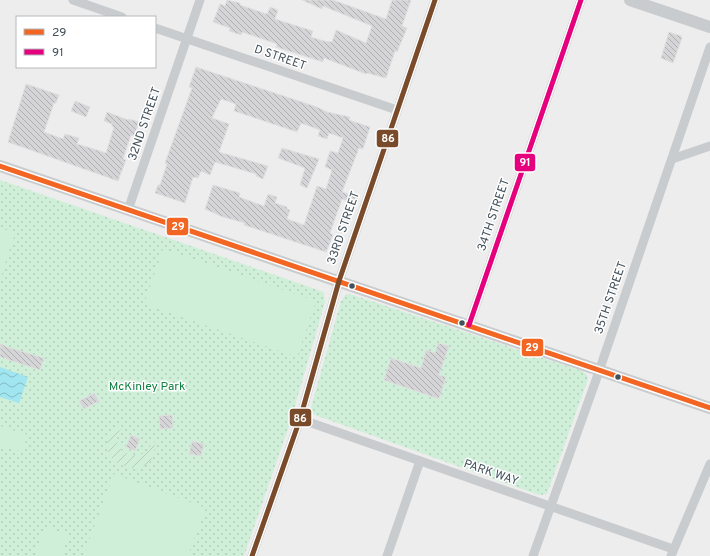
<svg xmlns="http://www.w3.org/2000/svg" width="710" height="556" font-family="Overpass,sans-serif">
<defs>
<pattern id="grass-dots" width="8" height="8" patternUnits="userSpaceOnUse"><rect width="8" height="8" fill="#cfefd9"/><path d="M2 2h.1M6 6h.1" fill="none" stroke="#b3cfbc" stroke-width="1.8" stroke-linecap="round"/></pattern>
<pattern id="garden-furrows" width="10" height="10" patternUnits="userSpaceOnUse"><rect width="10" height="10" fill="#cfefd9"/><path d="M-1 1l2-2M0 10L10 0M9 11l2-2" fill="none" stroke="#b3cfbc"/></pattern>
<pattern id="water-waves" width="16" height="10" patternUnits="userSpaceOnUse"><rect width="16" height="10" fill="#a0e5f0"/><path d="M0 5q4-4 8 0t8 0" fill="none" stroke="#84bcc5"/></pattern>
<pattern id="building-back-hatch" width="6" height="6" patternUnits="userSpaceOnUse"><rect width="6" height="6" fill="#d5d5d7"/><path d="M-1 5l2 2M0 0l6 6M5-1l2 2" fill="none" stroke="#aeafb1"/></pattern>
</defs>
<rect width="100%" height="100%" fill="#eeeded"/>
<g fill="url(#grass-dots)">
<path d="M0,180L324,292L325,302L290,423L244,556H0Z"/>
<path d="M346,294L353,295L582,371L587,375L588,379L547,494L539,495L312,414L311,407L341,301Z"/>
</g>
<path fill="url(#garden-furrows)" d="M120,425L122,427C102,452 149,470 152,439H154C162,495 75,459 120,425Z"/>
<g fill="#cfefd9">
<path d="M0,228L15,233L0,280Z"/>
<path d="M163,249L316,301L297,357L144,304Z"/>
<path d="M0,426L28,435L22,452L0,445Z"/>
<path d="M114,474L206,508L188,556H83Z"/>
<path d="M45,527L68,535L61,556H46L36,553Z"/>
</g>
<path fill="url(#water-waves)" d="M0,367L28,377L19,403L0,397Z"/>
<g fill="url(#building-back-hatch)" stroke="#dfdfe0">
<path d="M227,0L240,3V5L267,14L270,7L278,10L275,19L313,31L311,37L324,41L332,42L336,30L366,43L372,26L323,6L322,9L302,0H333L386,19L392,0H411L402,26L407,28L397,52L395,51L386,78L367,73L366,74L324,58L323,62L276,47L277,44L242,32L241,35L229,31L230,28L213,22L220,4L225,6Z"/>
<path d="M669,32L681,36L682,38L673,63L661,58Z"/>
<path d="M196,67L317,107L327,112L350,117L349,120L370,127L363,149L359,148L342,192L358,197L356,204L342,199L330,233L333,235L326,252L244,225L245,223L223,217L205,209L213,185L240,193L239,197L264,206L268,194L277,197L275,203L287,207V209L290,210L287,219L304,225L317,186L326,189L332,170L325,167L330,151L338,153L343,138L329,133L327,139L318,136L320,130L301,123L297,132L234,111L236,104L221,99L212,118L229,124L219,152L268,166L263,179L256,176V174L215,162L210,175L201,171L198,178L193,177L185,203L155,193L158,185H160L167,164L165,163L192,88L189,87Z"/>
<path d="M26,84L59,95L56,103H54L44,132L63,139L65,134L79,138L77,144L94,149L106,153L114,127L112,126V124L104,121L107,112L128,120L129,119L139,122L134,136L131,135L123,159L126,160L118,181L8,142Z"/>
<path d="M75,101L90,107L86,117L71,111Z"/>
<path d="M282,148L319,159L307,188L300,185L305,168L278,158Z"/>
<path d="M0,343L7,347L44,358L40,370L0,357Z"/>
<path d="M438,343L449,346L439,375L446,377L439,399L384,380L391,358L421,368L426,350L435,353Z"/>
<path d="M94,393L99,401L84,409L79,401Z"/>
<path d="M172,415L173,428L160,429L159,416Z"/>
<path d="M131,435L140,439L135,451L126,447Z"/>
<path d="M192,441L204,444L201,456L189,454Z"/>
</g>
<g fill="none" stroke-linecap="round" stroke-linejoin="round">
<g stroke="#c9ccce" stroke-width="9">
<path d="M73,0L122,17"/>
<path d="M155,28L397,110"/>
<path d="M672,159L710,146"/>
<path d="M128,210L200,0"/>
<path d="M469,325L581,0"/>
<path d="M300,419L673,549"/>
<path d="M252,556L300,419L339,281L435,0"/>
<path d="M387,556L420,461"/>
<path d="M533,556L596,380L710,47"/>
<path d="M671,556L710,464"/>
</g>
<g stroke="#c9ccce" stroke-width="12">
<path d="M630,0L710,27"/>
<path d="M0,166L710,408"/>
</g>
<defs>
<path id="bus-1" d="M0,166L710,408"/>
<path id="bus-2" d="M469,325L581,0"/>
<path id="bus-3" d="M252,556L300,419L339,281L435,0"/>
</defs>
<use href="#bus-1" stroke="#fff" stroke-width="8"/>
<use href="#bus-2" stroke="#fff" stroke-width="8"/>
<use href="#bus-3" stroke="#fff" stroke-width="8"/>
<use href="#bus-1" stroke="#f26522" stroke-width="5"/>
<use href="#bus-2" stroke="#e5007d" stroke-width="5"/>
<use href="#bus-3" stroke="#7a4b2a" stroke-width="5"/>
</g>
<g fill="#43515b" stroke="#fff" stroke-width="1.5">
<circle cx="352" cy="286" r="3.5"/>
<circle cx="462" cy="323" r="3.5"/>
<circle cx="618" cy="377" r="3.5"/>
</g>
<g text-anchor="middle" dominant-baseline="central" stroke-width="3" stroke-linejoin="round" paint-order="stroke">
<g font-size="12" fill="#43515b" stroke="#fff">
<text transform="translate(280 58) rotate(19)">D STREET</text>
<text transform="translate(145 124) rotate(-71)">32ND STREET</text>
<text transform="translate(494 215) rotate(-71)">34TH STREET</text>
<text transform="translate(344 228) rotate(-71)">33RD STREET</text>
<text transform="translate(611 298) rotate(-71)">35TH STREET</text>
<text transform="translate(491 473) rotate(19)">PARK WAY</text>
</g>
<g font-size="12" fill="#108140" stroke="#fff">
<text x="147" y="387">McKinley Park</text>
</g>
</g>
<g stroke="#fff" stroke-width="1.5">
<rect x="376" y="129" width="23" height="19" rx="4" fill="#7a4b2a"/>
<rect x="514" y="153" width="22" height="19" rx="4" fill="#e5007d"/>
<rect x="166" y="217" width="23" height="19" rx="4" fill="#f26522"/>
<rect x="521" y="338" width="23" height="19" rx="4" fill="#f26522"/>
<rect x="289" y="408" width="23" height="19" rx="4" fill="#7a4b2a"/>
</g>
<g font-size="11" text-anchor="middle" font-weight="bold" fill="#fff">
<text x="388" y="142">86</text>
<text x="525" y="166">91</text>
<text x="178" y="230">29</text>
<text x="532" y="351">29</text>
<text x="300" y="422">86</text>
</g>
<rect x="16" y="16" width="140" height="52" fill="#ffffff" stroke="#b4b9bd"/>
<rect x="24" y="29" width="20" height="6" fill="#f26522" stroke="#b4b9bd"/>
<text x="52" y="36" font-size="12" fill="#43515b">29</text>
<rect x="24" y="49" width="20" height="6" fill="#e5007d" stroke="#b4b9bd"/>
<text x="52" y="56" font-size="12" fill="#43515b">91</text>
</svg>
